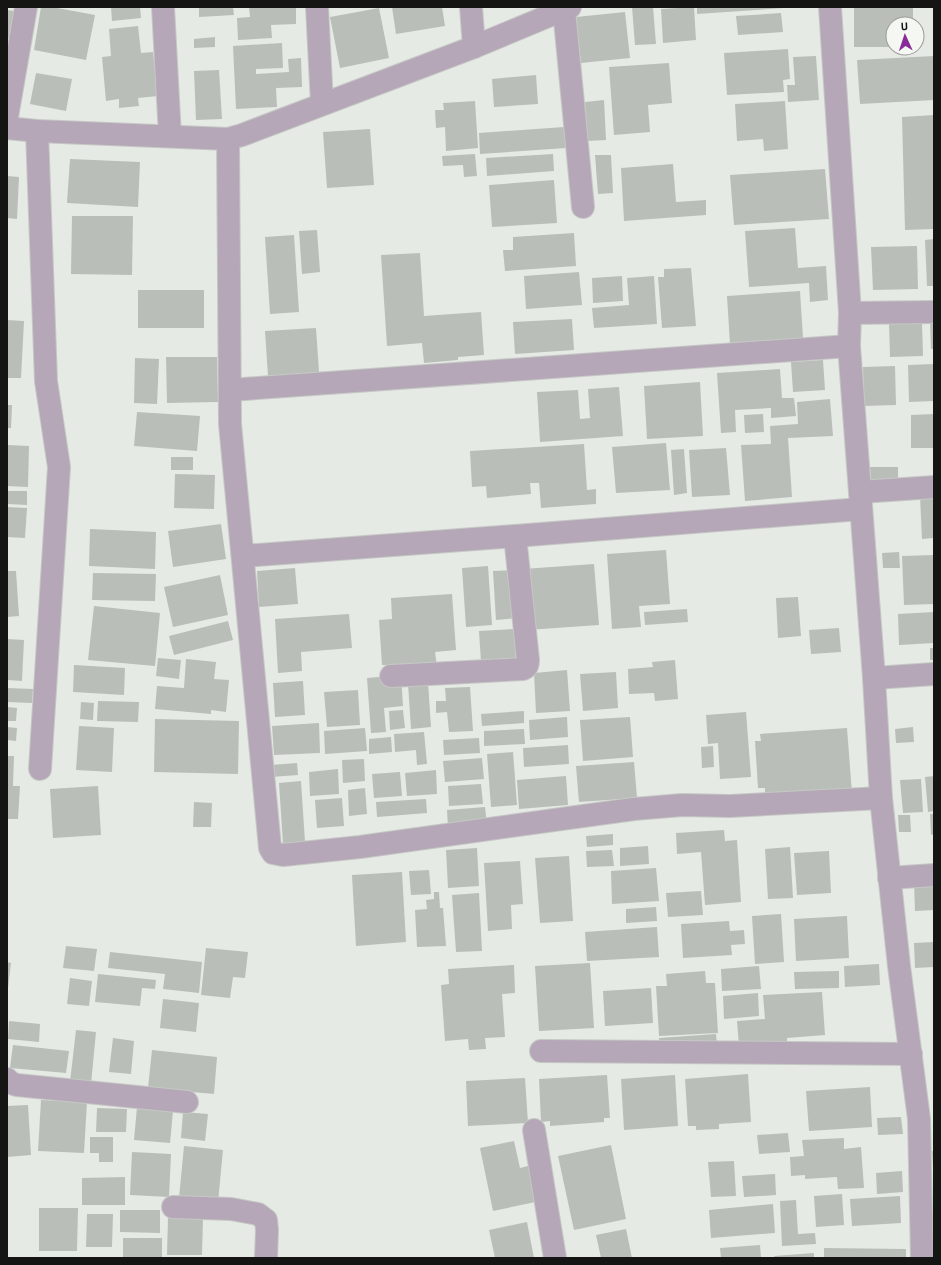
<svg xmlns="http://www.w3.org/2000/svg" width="941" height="1265" font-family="'Titillium Web',sans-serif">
<rect width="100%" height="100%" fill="#e6eae5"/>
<g fill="#babeb9">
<path d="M41,7H52L95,15L86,60L34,50Z"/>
<path d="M111,7H140L141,18L112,21Z"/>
<path d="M199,7H233L234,15L199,17Z"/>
<path d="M249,7H296V24L271,25L272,38L238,40L237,18L250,17Z"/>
<path d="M392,7H442L445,26L396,34Z"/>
<path d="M632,7H653L656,44L635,45Z"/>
<path d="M694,7L696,40L663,43L661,9Z"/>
<path d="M697,7H784V8L697,14Z"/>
<path d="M854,7H913V24H893V47H854Z"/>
<path d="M379,8L389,58L340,68L330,17Z"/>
<path d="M7,10L14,11L9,38H7Z"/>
<path d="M625,12L630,58L581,63L576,17Z"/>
<path d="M781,13L783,32L738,35L736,16Z"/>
<path d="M138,26L141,53L153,52L158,96L138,98L139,106L119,108V99L106,101L102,57L111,56L109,29Z"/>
<path d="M215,37V47L194,48V39Z"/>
<path d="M282,43L283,68L256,69V74L289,72L288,59L301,58L302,87L276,88L277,107L236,109L233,46Z"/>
<path d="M788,49L790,79L783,80L784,92L727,95L724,53Z"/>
<path d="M816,56L819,100L788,102L787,85H795L793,57Z"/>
<path d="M934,56V100L860,104L857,60Z"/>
<path d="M669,63L672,103L648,105L650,132L614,135L609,67Z"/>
<path d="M219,70L222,119L196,120L194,71Z"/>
<path d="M36,73L72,79L66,111L30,104Z"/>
<path d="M536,75L538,104L494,107L492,79Z"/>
<path d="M604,100L606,140L587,141L585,102Z"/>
<path d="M475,101L478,148L446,151L445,127L436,128L435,110H444L443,103Z"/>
<path d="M785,101L788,149L764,151L763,139L737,141L735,104Z"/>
<path d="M934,115V229L905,230L902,117Z"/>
<path d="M564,127L566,148L480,154L479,133Z"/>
<path d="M370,129L374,185L327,188L323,132Z"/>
<path d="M475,154L477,176L464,177L463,165L443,166L442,156Z"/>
<path d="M553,154L554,171L487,176L486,158Z"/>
<path d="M595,155H611L613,193L598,194Z"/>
<path d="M70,159L140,162L138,207L67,203Z"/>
<path d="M673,164L676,202L706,200V215L624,221L621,168Z"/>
<path d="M825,169L829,219L734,225L730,175Z"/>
<path d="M7,176L19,177L17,219L7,218Z"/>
<path d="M554,180L557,223L492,227L489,185Z"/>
<path d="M72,216H133L132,275L71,274Z"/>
<path d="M795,228L798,268L826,266L828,300L810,302L809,283L749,287L745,231Z"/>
<path d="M317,230L320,272L302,274L299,231Z"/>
<path d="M574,233L576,266L505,271L503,250H513V237Z"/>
<path d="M294,235L299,312L270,314L265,237Z"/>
<path d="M934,239V286H927L925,240Z"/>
<path d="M917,246L918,289L873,290L871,247Z"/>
<path d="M420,253L424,316L481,312L484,355L458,357V360L424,363L422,343L387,346L381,255Z"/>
<path d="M691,268L696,326L662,328L658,277H664V269Z"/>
<path d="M579,272L582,305L526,309L524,276Z"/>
<path d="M622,276L623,301L593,303L592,278Z"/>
<path d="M654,276L657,324L594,328L592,308L629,305L627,278Z"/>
<rect x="138" y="290" width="66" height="38"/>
<path d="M800,291L803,338L730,344L727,296Z"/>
<path d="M572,319L574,350L515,354L513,322Z"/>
<path d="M7,320L24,321L21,378H7Z"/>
<path d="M930,320H934V349H931Z"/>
<path d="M922,322L923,356L890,357L889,323Z"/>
<path d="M316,328L319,372L268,376L265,331Z"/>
<path d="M166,357H217L218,402L167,403Z"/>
<path d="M135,358L159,359L157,404L134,403Z"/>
<path d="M823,360L825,390L793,392L791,362Z"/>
<path d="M934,364V401L909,402L908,365Z"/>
<path d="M895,366L896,405L864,406L863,367Z"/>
<path d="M780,369L782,398H794L796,416L771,418V408L735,410L736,432L721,433L717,373Z"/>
<path d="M700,382L703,436L647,439L644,386Z"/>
<path d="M619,387L623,436L540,442L537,392L578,390L580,419L590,418L588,389Z"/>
<path d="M830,399L833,436L788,438L792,497L745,501L741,445L771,444L770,426L798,424L797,402Z"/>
<path d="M7,405H12L11,428H7Z"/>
<path d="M137,412L200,416L197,451L134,446Z"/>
<path d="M763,414L764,432L745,433L744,415Z"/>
<path d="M934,414V448H911V415Z"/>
<path d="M666,443L670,490L616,493L612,447Z"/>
<path d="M584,444L587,490L596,489V504L541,508L539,483H530L531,494L487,498L486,486L472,487L470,451Z"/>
<path d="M7,445L29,446L28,487L7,486Z"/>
<path d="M726,448L730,495L692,497L689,450Z"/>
<path d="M684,449L687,493L674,495L671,450Z"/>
<rect x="171" y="457" width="22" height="13"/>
<path d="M870,467H898V480L871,481Z"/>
<path d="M175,474L215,475L214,509L174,508Z"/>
<path d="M7,491H27V505L7,504Z"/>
<path d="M934,495V538L922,539L920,496Z"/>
<path d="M7,507L27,508L25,538L7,537Z"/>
<path d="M221,524L226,559L173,567L168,531Z"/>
<path d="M90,529L156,532L155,569L89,566Z"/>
<path d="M666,550L670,604L639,606L641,627L612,629L607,554Z"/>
<path d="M899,552L900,568H883L882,553Z"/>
<path d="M934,555V604L904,605L902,556Z"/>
<path d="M594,564L599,625L527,630L523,569Z"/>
<path d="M488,566L492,625L466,627L462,568Z"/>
<path d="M295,568L298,604L259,607L257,571Z"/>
<path d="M513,570L517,618L496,620L493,571Z"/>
<path d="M7,571H16L19,616L7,617Z"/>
<path d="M93,573L156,574L155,601L92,600Z"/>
<path d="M220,575L228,615L173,627L164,587Z"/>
<path d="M452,594L456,650L435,652L437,666L382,665L379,620L392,619L391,598Z"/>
<path d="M798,597L801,636L778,638L776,598Z"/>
<path d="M94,606L160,613L155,666L88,660Z"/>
<path d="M687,609L688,622L645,625L644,612Z"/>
<path d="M934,612V643L899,645L898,614Z"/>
<path d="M349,614L352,648L301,652L302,671L278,673L275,619Z"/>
<path d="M228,621L233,640L174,655L169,636Z"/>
<path d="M839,628L841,652L811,654L809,630Z"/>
<path d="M514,629L516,659L481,662L479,631Z"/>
<path d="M7,639L24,640L22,681L7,680Z"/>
<rect x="930" y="648" width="4" height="12"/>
<path d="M158,658L181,660L179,679L156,676Z"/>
<path d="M186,659L216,662L214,679L229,680L226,712L211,710V714L155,709L157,686L184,688Z"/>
<path d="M675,660L678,699L655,701L654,693L629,694L628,669L653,667L652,662Z"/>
<path d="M74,665L125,668L124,695L73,692Z"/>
<path d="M567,670L570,711L536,713L534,673Z"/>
<path d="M616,672L618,708L583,711L580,674Z"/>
<path d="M401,675L403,706L384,708L386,732L371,733L367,678Z"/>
<path d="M303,681L305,715L275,717L273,683Z"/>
<path d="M428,682L431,727L411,729L408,684Z"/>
<path d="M470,687L473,731L449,732L447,712L436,713V701H446L445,688Z"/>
<path d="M7,688L33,689L32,703L7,702Z"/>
<path d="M358,690L360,725L327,727L324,692Z"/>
<path d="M98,701L139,702L138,722L97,721Z"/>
<path d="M81,702L94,703L93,720L80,719Z"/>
<path d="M7,707L17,708L16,721H7Z"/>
<path d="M403,710L405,728L390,730L389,711Z"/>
<path d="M524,711V723L482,726L481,714Z"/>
<path d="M746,712L751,777L720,779L718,743L708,744L706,715Z"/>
<path d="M567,717L568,737L530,740L529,720Z"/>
<path d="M630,717L633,757L583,761L580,720Z"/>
<path d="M155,719L239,721L238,774L154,772Z"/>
<path d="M319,723L320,753L274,755L272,726Z"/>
<path d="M79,726L114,728L112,772L76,770Z"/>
<path d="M7,727L17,728L16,741L7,740Z"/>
<path d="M913,727L914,742L896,743L895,729Z"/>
<path d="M365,728L367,751L325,754L324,731Z"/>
<path d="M847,728L852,793L765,800V788H758L755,741H761L760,734Z"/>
<path d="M524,729L525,744L484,746V731Z"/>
<path d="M424,732L427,764L417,765L416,750L395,752L394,734Z"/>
<path d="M391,737L392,752L369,754V739Z"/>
<path d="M479,738L480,753L444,755L443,740Z"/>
<path d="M568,745L569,764L524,767L523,748Z"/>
<path d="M713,746L714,767L702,768L701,747Z"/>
<path d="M513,752L517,805L491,807L487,754Z"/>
<path d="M7,756H14L13,786H20L18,819H7Z"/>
<path d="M482,758L484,779L445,782L443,761Z"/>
<path d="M364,759L365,781L343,783L342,760Z"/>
<path d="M634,762L637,798L579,802L576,766Z"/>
<path d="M297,763L298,775L271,777L270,765Z"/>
<path d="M338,769L339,794L310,796L309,772Z"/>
<path d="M436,770L437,794L407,796L405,773Z"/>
<path d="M400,772L402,796L374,798L372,774Z"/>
<path d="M566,776L568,805L519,809L517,780Z"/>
<path d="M934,776V811L928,812L925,777Z"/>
<path d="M921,779L923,812L903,813L900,780Z"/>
<path d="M301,781L305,842L283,844L279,783Z"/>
<path d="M481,784L483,804L449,806L448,786Z"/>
<path d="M98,786L101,835L53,838L50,789Z"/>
<path d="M365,788L367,814L349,816L348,790Z"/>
<path d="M342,798L344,826L317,828L315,800Z"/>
<path d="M426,799L427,813L377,817L376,802Z"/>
<path d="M194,802L212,803L211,827H193Z"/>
<path d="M485,807L487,825L448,828L447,810Z"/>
<path d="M930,814H934V834L931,835Z"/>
<path d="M898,815H910L911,832H899Z"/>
<path d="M724,830L725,841L737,840L741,902L705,905L701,852L677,854L676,833Z"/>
<path d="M613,834V845L587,847L586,836Z"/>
<path d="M648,846L649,864L620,866V848Z"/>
<path d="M790,847L793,898L768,899L765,849Z"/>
<path d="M477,848L479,886L448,888L446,850Z"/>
<path d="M612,850L614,866L587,867L586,851Z"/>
<path d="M829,851L831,893L797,895L794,853Z"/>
<path d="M569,856L573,921L540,923L535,858Z"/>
<path d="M520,861L523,904L511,905L512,929L488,931L484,863Z"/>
<path d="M656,868L659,901L612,904L611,871Z"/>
<path d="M429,870L431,894L411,895L409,871Z"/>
<path d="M402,872L406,942L356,946L352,875Z"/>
<path d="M934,882V910L915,911L914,883Z"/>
<path d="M701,891L703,915L668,917L666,893Z"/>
<path d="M434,892H439L440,908H443L446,946L417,947L415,910L427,909L426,900L434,899Z"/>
<path d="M479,893L482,951L456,952L452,895Z"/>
<path d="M656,907L657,921L626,923V909Z"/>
<path d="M781,914L784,962L755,964L752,916Z"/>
<path d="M847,916L849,958L796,961L794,919Z"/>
<path d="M729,921L730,931L744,930L745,944L731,945L732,955L683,958L681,924Z"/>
<path d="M657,927L659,957L587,961L585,932Z"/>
<path d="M934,942V967L915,968L914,943Z"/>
<path d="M66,946L97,949L94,971L63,968Z"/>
<path d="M206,948L248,952L245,978L233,977L230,998L201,995Z"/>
<path d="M110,952L202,962L199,993L163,989L165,974L108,968Z"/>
<path d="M7,962L11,963L8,988H7Z"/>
<path d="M590,963L594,1028L539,1031L535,966Z"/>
<path d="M879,964L880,985L845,987L844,966Z"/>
<path d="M514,965L515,993L502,994L505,1037L485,1038L486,1049L469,1050L468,1039L445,1041L441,985L449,984L448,969Z"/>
<path d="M759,966L761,989L722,991L721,969Z"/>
<path d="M705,971L706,983H715L718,1033L659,1036L656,986H667L666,974Z"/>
<path d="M839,971V988L795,989L794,972Z"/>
<path d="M98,974L156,980L155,989L142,988L140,1006L95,1002Z"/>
<path d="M70,978L92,981L89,1006L67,1004Z"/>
<path d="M651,988L653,1023L605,1026L603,991Z"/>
<path d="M822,992L825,1035L787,1038V1044L739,1046L737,1021L765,1019L763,995Z"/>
<path d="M758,993L759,1016L724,1019L723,996Z"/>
<path d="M163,999L199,1003L196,1032L160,1028Z"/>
<path d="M9,1021L40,1024L39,1042L8,1039Z"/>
<path d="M76,1030L96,1032L91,1084L70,1082Z"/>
<path d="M716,1034L717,1044L660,1048L659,1038Z"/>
<path d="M113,1038L134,1041L131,1074L109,1072Z"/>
<path d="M13,1045L69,1051L66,1073L10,1068Z"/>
<path d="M152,1050L217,1057L214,1094L148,1088Z"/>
<path d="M748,1074L751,1122L719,1124V1129L696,1130V1126H688L685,1079Z"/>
<path d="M607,1075L610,1118H604V1122L550,1126V1121L541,1122L539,1079Z"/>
<path d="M675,1075L678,1126L624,1130L621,1079Z"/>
<path d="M525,1078L528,1123L468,1126L466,1081Z"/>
<path d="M870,1087L872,1127L809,1131L806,1091Z"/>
<path d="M41,1100L87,1102L84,1153L38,1151Z"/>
<path d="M28,1105L31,1155L7,1157V1106Z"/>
<path d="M137,1107L173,1111L170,1143L134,1140Z"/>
<path d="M97,1108L127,1109L126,1132H96Z"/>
<path d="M183,1112L208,1114L205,1141L181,1138Z"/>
<path d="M901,1117L903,1134L878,1135L877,1118Z"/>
<path d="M788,1133L790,1152L759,1154L757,1135Z"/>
<path d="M90,1137H113V1162H99V1153H90Z"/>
<path d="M844,1138V1149L861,1147L864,1188L838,1189L837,1177L805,1179V1175L791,1176L790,1157L804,1156L802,1140Z"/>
<path d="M514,1141L520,1168L528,1166L530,1175L534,1174L540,1201L493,1211L480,1148Z"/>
<path d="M611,1145L626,1219L574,1230L558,1156Z"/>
<path d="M184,1146L223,1150L218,1202L179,1198Z"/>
<path d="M932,1151H934V1169H933Z"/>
<path d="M132,1152L171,1154L169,1197L130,1195Z"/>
<path d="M734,1161L736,1196L711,1197L708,1162Z"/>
<path d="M902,1171L903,1192L877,1194L876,1173Z"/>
<path d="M775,1174L776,1195L744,1197L742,1176Z"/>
<path d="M125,1177V1205H82V1178Z"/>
<path d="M842,1194L844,1225L816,1227L814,1196Z"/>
<path d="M900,1196L901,1223L852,1226L850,1199Z"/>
<path d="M796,1200L798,1234L815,1233L816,1244L782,1246L780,1201Z"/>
<path d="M773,1204L775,1233L711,1238L709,1210Z"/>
<path d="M39,1208H78L77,1251H39Z"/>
<path d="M120,1210H160V1233L120,1232Z"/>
<path d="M87,1214H113L112,1247H86Z"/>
<path d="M168,1217H203L202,1255H167Z"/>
<path d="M527,1222L534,1258H495L489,1230Z"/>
<path d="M626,1229L632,1258H601L596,1235Z"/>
<rect x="123" y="1238" width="39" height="20"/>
<path d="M760,1245L761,1258H721L720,1248Z"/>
<path d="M824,1248L906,1249V1258H824Z"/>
<path d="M814,1253V1258H775L774,1256Z"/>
</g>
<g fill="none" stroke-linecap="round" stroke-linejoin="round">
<defs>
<g id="minor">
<path d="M163,7L170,136"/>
<path d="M317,7L322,104"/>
<path d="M471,7L474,47"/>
<path d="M830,7L850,313L849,346L874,678L881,798L899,966L919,1119L922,1258"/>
<path d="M564,10L583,207"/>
<path d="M7,117L26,7"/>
<path d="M7,128L37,131L228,139L242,135L474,47L570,7"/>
<path d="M37,131L46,381L59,467L40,769"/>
<path d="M228,139L230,424L270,848L273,853L283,855L360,847L634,809L682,805L730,806L881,798"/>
<path d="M850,313L934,312"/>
<path d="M230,390L849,346"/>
<path d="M860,492L934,487"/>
<path d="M243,556L515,536L861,509"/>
<path d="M391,676L523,669C528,667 528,664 528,660L515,536"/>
<path d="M874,678L934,674"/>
<path d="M889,878L934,875"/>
<path d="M541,1051L911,1054"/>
<path d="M7,1079L11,1083L17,1085L187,1102"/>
<path d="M534,1130L555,1258"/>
<path d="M173,1207L231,1209L258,1214L266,1220L267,1230L266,1258"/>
</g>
</defs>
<use href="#minor" stroke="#c5c8c4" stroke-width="24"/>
<use href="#minor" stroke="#b5a7b7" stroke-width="22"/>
</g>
<rect width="941" height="1265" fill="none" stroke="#151614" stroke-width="16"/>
<g transform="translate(905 36) rotate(357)"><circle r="19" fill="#f4f7f2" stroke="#9b9d99"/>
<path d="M0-3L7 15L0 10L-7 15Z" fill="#892c97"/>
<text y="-6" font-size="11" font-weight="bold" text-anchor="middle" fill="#151614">U</text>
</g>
</svg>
